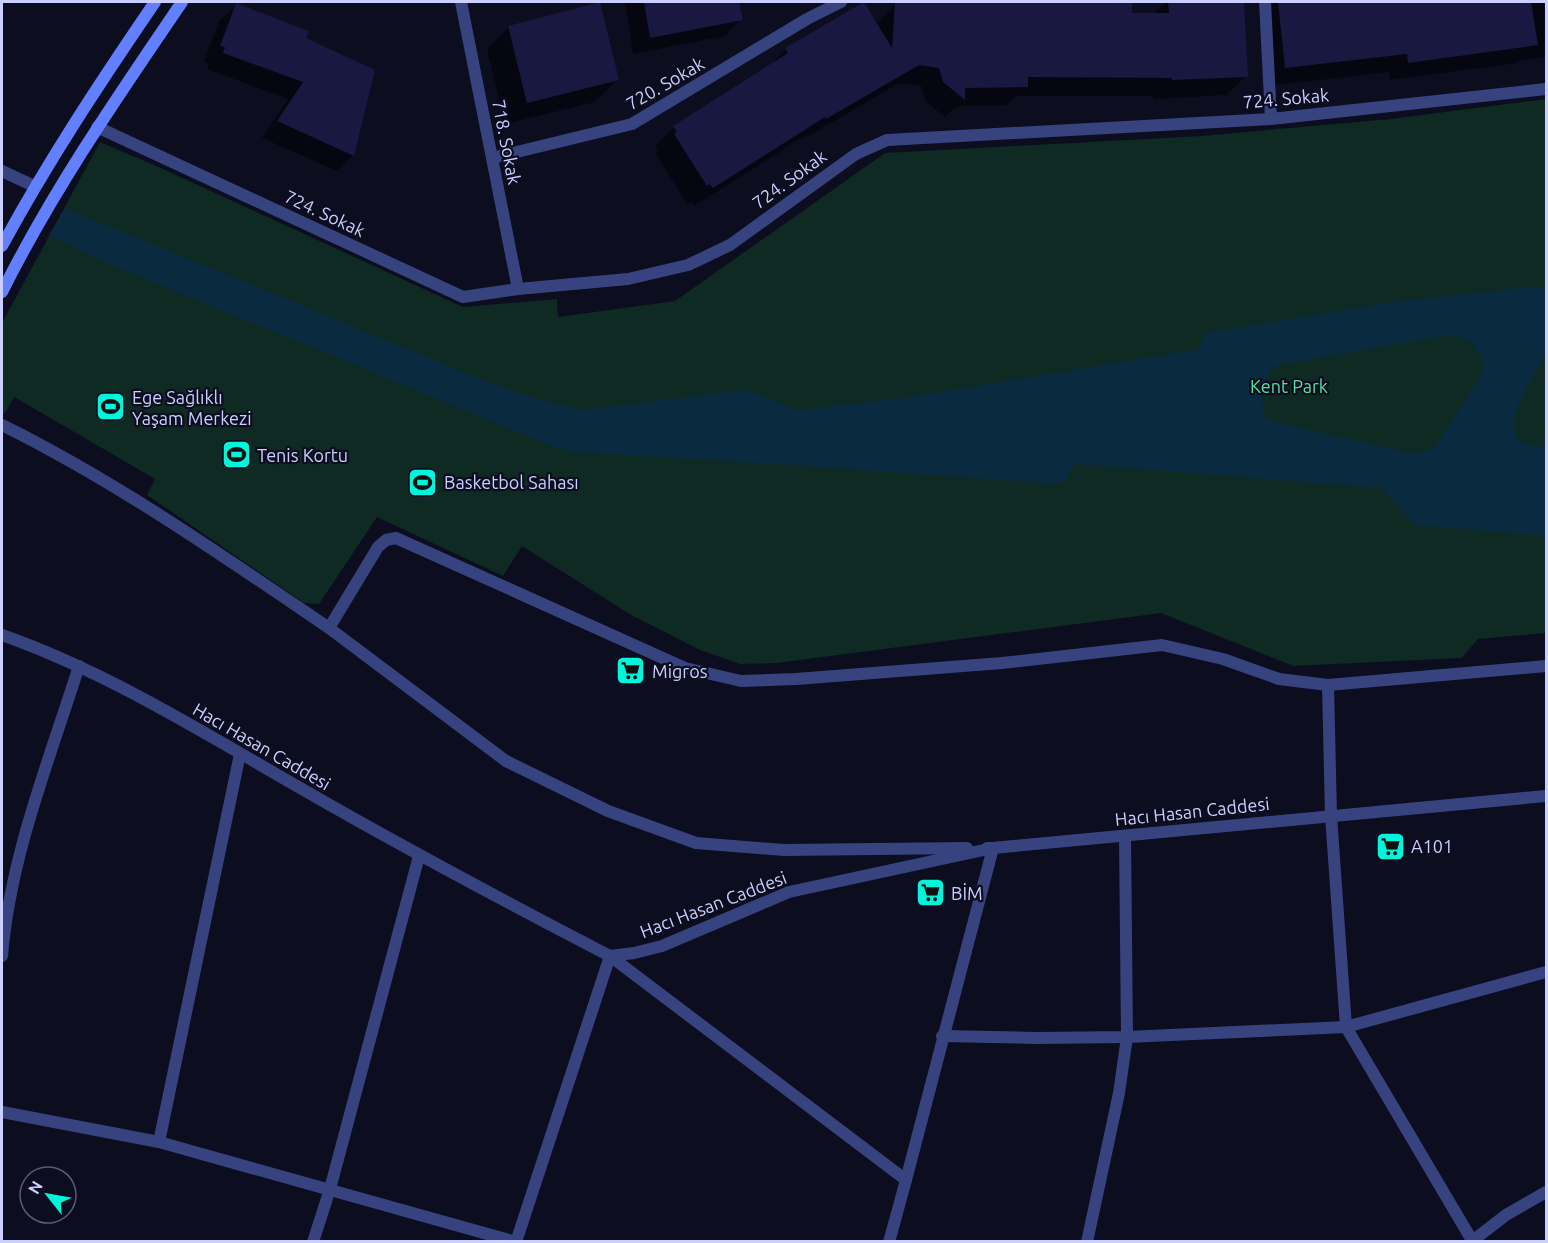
<svg xmlns="http://www.w3.org/2000/svg" width="1548" height="1243" font-family="Ubuntu,sans-serif">
<rect width="100%" height="100%" fill="#0c0d1f"/>
<path fill="#0f2923" d="M1546,99V633L1478,639L1462,658L1293,666L1161,613L777,663L740,664L700,650L631,615L522,546L503,576L377,517L319,604L304,603L147,495L155,479L14,397L5,413L2,412V323L100,142L161,168L463,307L557,299L558,317L675,301L885,153L1201,136L1391,119Z"/>
<path fill="#0a2a40" fill-rule="evenodd" d="M65,208L490,383L544,401L582,410L747,390L797,410L904,398L1200,349L1204,333L1401,301L1546,286C1547,300 1548,340 1546,351C1539,373 1495,424 1524,443C1530,446 1539,446 1546,447V536L1415,525L1382,488L1076,464L1061,484L764,463L575,452L557,448L105,262L49,235ZM1450,335L1463,338L1474,344L1483,360L1481,375L1436,446L1427,451L1413,454L1272,421L1263,414C1262,397 1262,375 1278,365Z"/>
<g fill="#0007">
<path d="M625,2H738L741,19L725,36L633,54Z"/>
<path d="M914,2H928L929,4L1130,2V15H1153L1166,2H1243L1246,76L1227,95L1153,99V96H1017L1007,105L957,106L945,117L925,101L921,86L899,83L807,137L806,135L694,206L691,201L687,204L656,154L658,151L655,146L674,127L767,68L786,49L864,3L876,24L896,4Z"/>
<path d="M1268,2H1546V57L1520,61L1518,63L1390,80L1389,72L1267,86L1259,11Z"/>
<path d="M236,5L304,39L353,155L337,171L262,138L288,99L207,69L209,64L204,62L219,21Z"/>
<path d="M509,27L617,80L595,102L505,124L487,49Z"/>
</g>
<g fill="#181841">
<path d="M600,2L619,80L527,103L508,26Z"/>
<path d="M644,2H739L743,20L650,38Z"/>
<path d="M864,2L892,48L895,2H1132V13H1169L1168,2H1244L1248,77L1172,80V78L1028,77V87L965,88V100L943,82L939,68L919,65L826,119L825,117L713,188L710,184L707,186L674,134L677,132L673,126L788,53L785,48Z"/>
<path d="M1278,2H1531L1538,45L1408,63L1407,54L1285,68Z"/>
<path d="M236,3L309,31L306,38L375,70L354,156L277,121L303,82L223,53L225,47L220,46Z"/>
</g>
<g fill="none" stroke-linecap="round" stroke-linejoin="round">
<g stroke="#36437f" stroke-width="12">
<path d="M461,2L518,289"/>
<path d="M1265,2L1271,119"/>
<path d="M97,127L463,297L518,289L628,279L688,265L730,245L856,154L887,140L1271,119L1546,89"/>
<path d="M492,158L632,124L807,19L841,2"/>
<path d="M2,171L34,186"/>
<path d="M2,425C117,482 223,556 329,628L378,547L386,540L396,538L685,668L741,681L796,679L1002,663L1162,645L1223,659L1279,679L1328,685L1546,666"/>
<path d="M329,628L506,761L608,811L696,843L784,850L967,848"/>
<path d="M2,635C110,673 209,736 309,793C408,850 508,903 610,956L634,953L662,946L789,892L993,848L1546,796"/>
<path d="M1328,685L1331,816L1346,1027L1473,1242"/>
<path d="M2,956C10,857 49,761 79,666"/>
<path d="M942,1036L1036,1038L1127,1037L1346,1027L1546,972"/>
<path d="M2,1112L159,1142L516,1242"/>
<path d="M159,1142L240,754"/>
<path d="M906,1180L993,848H987"/>
<path d="M313,1242L330,1189L419,856"/>
<path d="M516,1242L610,956L906,1180L889,1242"/>
<path d="M1087,1242L1119,1093L1127,1037L1125,836"/>
<path d="M1471,1242L1506,1215L1546,1192"/>
</g>
<g stroke="#617fff" stroke-width="12">
<path d="M2,246C48,161 101,81 155,2"/>
<path d="M2,292C53,190 118,96 182,2"/>
</g>
</g>
<defs>
<symbol id="stadium-square" viewBox="-11 -11 22 22"><rect x="-9" y="-9" width="18" height="18" rx="4" fill="#00f5db" stroke="#0c0d1f"/><path d="M0-5a6.5 5 0 1 0 0 10a6.5 5 0 1 0 0-10ZM-3.5-1.8h7v3.6h-7Z" fill="#111"/></symbol>
<symbol id="supermarket-square" viewBox="-11 -11 22 22"><rect x="-9" y="-9" width="18" height="18" rx="4" fill="#00f5db" stroke="#0c0d1f"/><path d="M-6-5.5h2.5l.6 2H6L4.5 2H-2.5L-4.4-4H-6ZM-1.5 3.2a1.3 1.3 0 1 0 .1 0ZM3 3.2a1.3 1.3 0 1 0 .1 0Z" fill="#111"/></symbol>
</defs>
<g fill-rule="evenodd">
<use href="#stadium-square" x="94" y="390" width="33" height="33"/>
<use href="#stadium-square" x="220" y="438" width="33" height="33"/>
<use href="#stadium-square" x="406" y="466" width="33" height="33"/>
<use href="#supermarket-square" x="614" y="654" width="33" height="33"/>
<use href="#supermarket-square" x="1374" y="830" width="33" height="33"/>
<use href="#supermarket-square" x="914" y="876" width="33" height="33"/>
</g>
<g text-anchor="middle" dominant-baseline="central" stroke-width="4.5" stroke-linejoin="round" paint-order="stroke">
<g font-size="18" fill="#cacfff" stroke="#0c0d1f">
<text transform="translate(665 83) rotate(-30)">720. Sokak</text>
<text transform="translate(1286 98) rotate(-5)">724. Sokak</text>
<text transform="translate(507 142) rotate(79)">718. Sokak</text>
<text transform="translate(789 179) rotate(-36)">724. Sokak</text>
<text transform="translate(325 213) rotate(25)">724. Sokak</text>
<text transform="translate(262 746) rotate(30)">Hacı Hasan Caddesi</text>
<text transform="translate(1192 811) rotate(-6)">Hacı Hasan Caddesi</text>
<text transform="translate(713 904) rotate(-21)">Hacı Hasan Caddesi</text>
</g>
<g font-size="18" fill="#55e1a0" stroke="#0c0d1f">
<text x="1289" y="386">Kent Park</text>
</g>
<g font-size="18" fill="#cacfff" stroke="#0c0d1f" text-anchor="start">
<text x="132" y="397">Ege Sağlıklı<tspan x="132" dy="21">Yaşam Merkezi</tspan></text>
<text x="257" y="455">Tenis Kortu</text>
<text x="444" y="482">Basketbol Sahası</text>
<text x="652" y="671">Migros</text>
<text x="1411" y="846">A101</text>
<text x="951" y="893">BİM</text>
</g>
</g>
<rect width="1548" height="1243" fill="none" stroke="#cacfff" stroke-width="6"/>
<g transform="translate(48 1195) rotate(301)"><circle r="28" fill="#0c0d1f" stroke="#585b79" stroke-width="1.5"/>
<path d="M0-4.5L10 22L0 15L-10 22Z" fill="#00f5db"/>
<text y="-9" font-size="16" font-weight="bold" text-anchor="middle" fill="#cacfff">N</text>
</g>
</svg>
